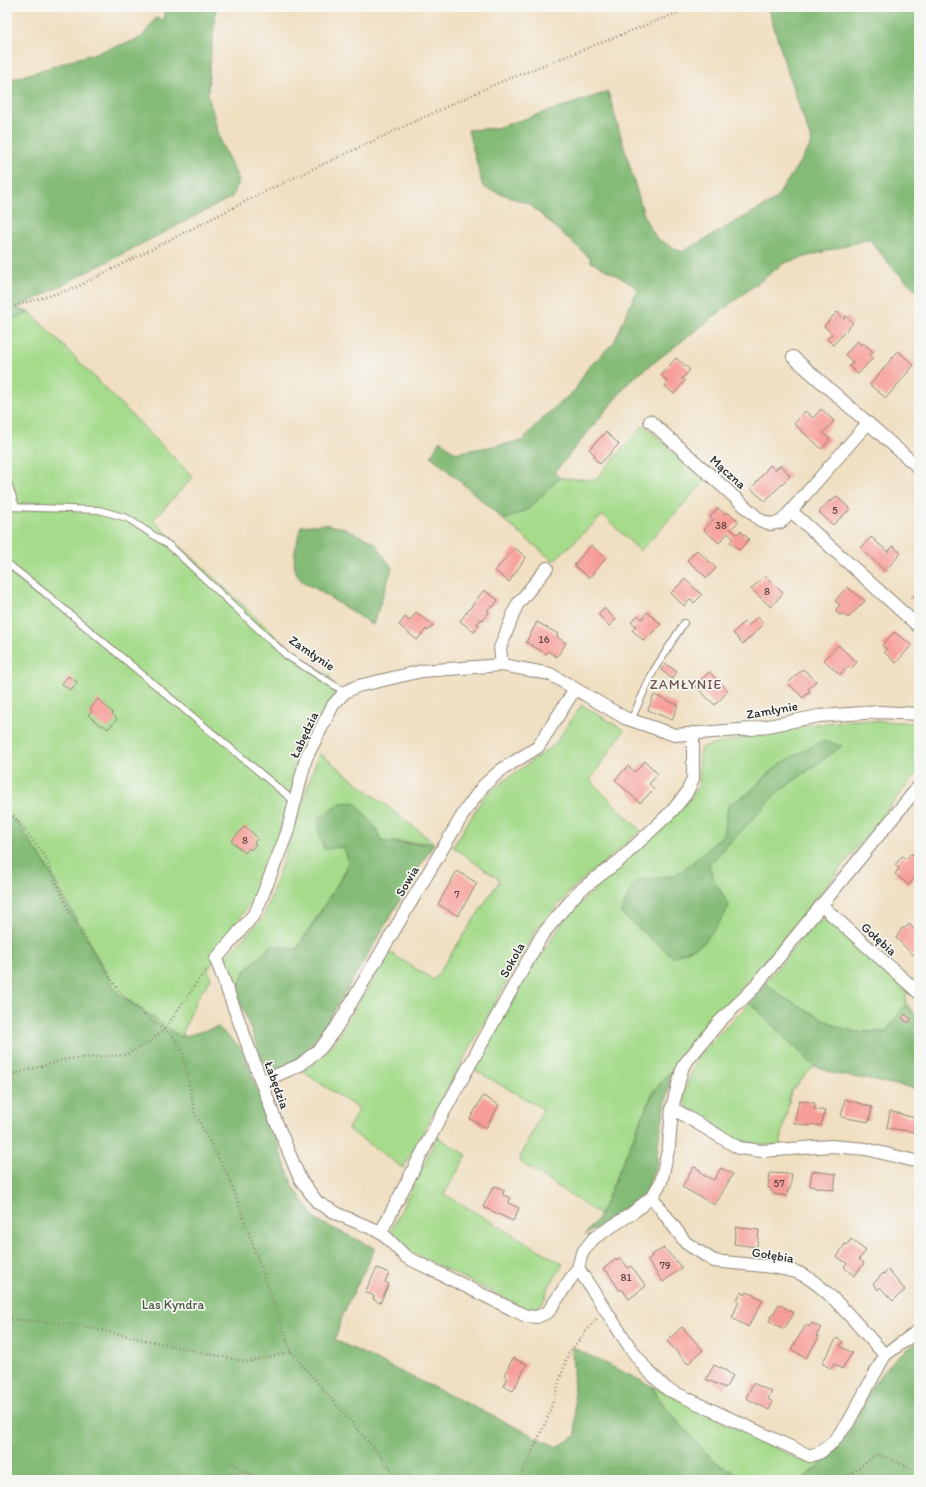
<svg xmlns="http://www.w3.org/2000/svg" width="926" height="1487" font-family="Itim,sans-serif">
<rect width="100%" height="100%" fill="#f6f6f2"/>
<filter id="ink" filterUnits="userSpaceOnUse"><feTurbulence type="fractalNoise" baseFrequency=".025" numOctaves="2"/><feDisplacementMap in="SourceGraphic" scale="8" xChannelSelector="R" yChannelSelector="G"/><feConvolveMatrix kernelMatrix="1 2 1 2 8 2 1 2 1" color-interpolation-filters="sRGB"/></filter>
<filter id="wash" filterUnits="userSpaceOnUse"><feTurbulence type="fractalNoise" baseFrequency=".012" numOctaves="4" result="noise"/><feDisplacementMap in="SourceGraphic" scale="16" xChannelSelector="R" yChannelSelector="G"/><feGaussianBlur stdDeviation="0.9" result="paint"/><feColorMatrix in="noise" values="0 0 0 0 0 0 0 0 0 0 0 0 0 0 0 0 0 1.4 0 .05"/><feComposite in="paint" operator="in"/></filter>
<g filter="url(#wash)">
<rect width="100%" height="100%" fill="#f0dfc1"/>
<g fill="#a5db8b" stroke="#68835b">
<path d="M30,312L193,477L153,520L295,655L330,676L335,696L300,756L269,871L208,970L211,978L196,1000L181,1037L117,993L45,863L17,823L7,815V321Z"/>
<path d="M644,425L705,481L640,551L603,515L553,561L504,520L529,509L560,478L595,480Z"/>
<path d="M582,705L624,730L590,780L641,831L575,886L535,931L403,1168L348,1129L359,1109L303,1072L334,1044L389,952L434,980L500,880L453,847L485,795L554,745Z"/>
<path d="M856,720L919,723V770L796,924L653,1092L600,1215L519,1161L543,1109L473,1069L524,981L567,916L685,804L699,786L700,748L796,726Z"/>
<path d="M319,753L434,843L382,842L374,826L343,846L348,859L345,872L296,950L246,970L236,991L224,958L264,917Z"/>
<path d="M823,920L829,922L906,992V1004L886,1032H857L838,1027L784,998L765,983L814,924Z"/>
<path d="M750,1003L814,1066L791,1091L780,1146L757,1144L733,1139L687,1107L685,1103L684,1092L699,1054Z"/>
<path d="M437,1137L467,1155L444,1194L563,1264L549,1286L543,1302L532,1312L413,1253L391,1231Z"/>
<path d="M652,1386L803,1462H816L831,1454C822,1463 813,1474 801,1479C794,1482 783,1480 776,1480C764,1480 752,1480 740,1476C710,1465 667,1414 652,1386Z"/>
</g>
<g fill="#84bb77" stroke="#587351">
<path d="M166,7H216L209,72L208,95L221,143L237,176L238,184L232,197L16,309L30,312L7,321V81L133,41L142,37L156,18L164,20Z"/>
<path d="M768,7H919V293L891,266L869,239L784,263L631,380L554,473L560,478L529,509L504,520L431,456L440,440L455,453L522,441L544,417L575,390L587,369L614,342L638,288L616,275L591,262L590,258L529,204L483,187L468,130L496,128L608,92L645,219L657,239L682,252L775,200L812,143L790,80Z"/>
<path d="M323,524L345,528L375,543L392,568L373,625L313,587C284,578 296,547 301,526Z"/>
<path d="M822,741L842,746L778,792L709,865L714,879L729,906L721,920L703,944L673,957L620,913L636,881L675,875L691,864L723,835L728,805L747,794L778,765Z"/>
<path d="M355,802L374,826L382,842L413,844L434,843L329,1019L306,1051L286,1071L277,1068L267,1072L236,991L246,970L272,945L297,950L345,872L348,859L343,847L324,849L319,833V818L341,803Z"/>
<path d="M7,815L17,823L45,863L117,993L181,1037L218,1027L242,1049L293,1186L316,1220L375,1248L343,1314L335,1340L557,1447L576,1436L572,1347L652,1386L661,1402L703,1450L718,1464L741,1476L757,1480H7Z"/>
<path d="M765,983L784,998L838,1027L857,1032H886L906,1004L919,1018V1089L836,1074L814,1066L750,1003Z"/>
<path d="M673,1068L658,1142L657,1163L645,1193L617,1215L585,1235L600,1215L653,1092Z"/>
<path d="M919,1341V1480H800C825,1464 845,1441 858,1415C864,1405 869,1393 875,1383C886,1365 902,1353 919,1341Z"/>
</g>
<g id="blocks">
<g fill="#f79d98">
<path d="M837,312L844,319L846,316L853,323L833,345L827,339L832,334L824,326Z"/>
<path d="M857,341L861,345L863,343L873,352L869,355L873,358L858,374L849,366L853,362L845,355Z"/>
<path d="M898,351L914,365L886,398L870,385Z"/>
<path d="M676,358L690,370L682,379L685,381L674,394L665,386L668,382L661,375Z"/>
<path d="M821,409L834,421L823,433L830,439L822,449L794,424L805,411L813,418Z"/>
<path d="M606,432L619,444L600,464L593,457L595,455L589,449Z"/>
<path d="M770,465L775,470L779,466H782L790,476L765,501L751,489Z"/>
<path d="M836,496L850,509L833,525L819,512L830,500L831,502Z"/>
<path d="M718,508L725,514L727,512L739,521L731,529L737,534L740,531L749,539L739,550L730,542L733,538L728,533L719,543L704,530L713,520L710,517Z"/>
<path d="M871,537L888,552L893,546L901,553L885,571L861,548Z"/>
<path d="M591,545L606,558L589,578L574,565Z"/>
<path d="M515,548L526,557L509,582L495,571Z"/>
<path d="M697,550L716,568L707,578L687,560Z"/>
<path d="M765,576L783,593L771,607L751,589Z"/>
<path d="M685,579L702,595L694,603L691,599L684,606L671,593Z"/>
<path d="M847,587L865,601L848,618L843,614L839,615L836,612V609L840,605L835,601Z"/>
<path d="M919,589V607L911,598Z"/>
<path d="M484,590L498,600L493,607L491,606L487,610L489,612L483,620L481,619L477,624L479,625L474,632L460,621Z"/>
<path d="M604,608L616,620L609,626L598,614Z"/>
<path d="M416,612L433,625L428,631L426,629L417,640L399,625L405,617L410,621Z"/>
<path d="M647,612L661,624L644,641L632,630L636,626L631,622L638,615L642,619Z"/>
<path d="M758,617L764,624L743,644L733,633L744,622L748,626Z"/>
<path d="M537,622L558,634L557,637L566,643L557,657L548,651L546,654L526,642Z"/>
<path d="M894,632L912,645L896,663L884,652L887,649L882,645Z"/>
<path d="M838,645L857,662L851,669L848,666L840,675L824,660Z"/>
<path d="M666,664L677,672L672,679L661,670Z"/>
<path d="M803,669L816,681L808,689L810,691L803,698L788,683Z"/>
<path d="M709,672L728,691L715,705L695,686Z"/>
<path d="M68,676L77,682L71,691L62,684Z"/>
<path d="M654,695L678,705L672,720L648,710Z"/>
<path d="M98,699L113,713L112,714L117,719L108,729L103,725L101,726L88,715L92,711L90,709Z"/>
<path d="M645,761L658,774L649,784L654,789L640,803L615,780L628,766L635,772Z"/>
<path d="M245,826L258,838L254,843L256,844L251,850L249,848L245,853L231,841Z"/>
<path d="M919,846V872L909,885L895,874L899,868L895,865L902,856L906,859L911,854L912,855Z"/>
<path d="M457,871L477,883L458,916L438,904Z"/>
<path d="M909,924L919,934V949L913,955L896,938L902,928H905Z"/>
<path d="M905,1014L911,1019L909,1023L902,1018Z"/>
<path d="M483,1096L499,1105L486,1128L470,1119Z"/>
<path d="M845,1099L872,1107L869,1122L841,1117Z"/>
<path d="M799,1100L815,1103L814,1109L825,1111L821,1126L811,1124L810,1126L794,1123Z"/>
<path d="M890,1111L918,1119L915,1132L887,1128Z"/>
<path d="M695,1167L700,1170L703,1175L714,1180L721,1168L733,1174L715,1205L682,1187L693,1168Z"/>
<path d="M812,1171L836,1174L834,1190L810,1186Z"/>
<path d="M770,1173L792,1174L790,1189H788L787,1196L773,1194L770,1188L768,1187Z"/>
<path d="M496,1186L504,1190L503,1195L511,1198L508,1203L519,1208L513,1221L483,1207L493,1187Z"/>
<path d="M736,1227L759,1230L757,1247L734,1244Z"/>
<path d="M851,1239L866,1251L859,1259L864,1263L854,1276L844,1267L847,1263L837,1257L845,1244L847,1245Z"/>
<path d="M664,1248L682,1268L663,1282L647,1260L652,1257L651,1255Z"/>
<path d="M621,1258L628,1268L631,1266L646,1286L629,1299L622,1289L620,1291L607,1271L606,1272L603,1269L616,1259L617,1261Z"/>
<path d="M377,1268L389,1273L385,1282L389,1284L380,1303L373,1299L374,1296L365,1292Z"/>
<path d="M888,1270L905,1290L893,1301L880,1287L878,1290L873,1284L883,1273L884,1274Z"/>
<path d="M741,1292L745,1295L747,1292L752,1294L763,1300L748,1327L732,1318L739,1301L737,1300Z"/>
<path d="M779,1304L794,1313L784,1329L769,1321Z"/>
<path d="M812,1323L821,1328L816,1336L819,1337L806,1358L791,1349L806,1325L809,1327Z"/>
<path d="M682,1327L703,1350L688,1364L667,1341Z"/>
<path d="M837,1338L843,1342L840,1346L852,1353L842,1369L834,1364L831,1369L822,1363Z"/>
<path d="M513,1358L527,1364L513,1391L503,1386L507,1377L504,1375Z"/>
<path d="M714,1365L720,1368L721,1367L733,1376L725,1388L706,1379Z"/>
<path d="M753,1383L772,1392L768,1399L773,1402L769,1410L746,1398Z"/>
</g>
</g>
</g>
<g filter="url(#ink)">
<use href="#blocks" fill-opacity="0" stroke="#8e8576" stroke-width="1"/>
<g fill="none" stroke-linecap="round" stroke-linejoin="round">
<defs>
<g id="service">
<path d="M7,480L16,507"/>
<path d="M7,507L99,510L127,518L170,546L287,656L345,692"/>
<path d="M7,563L45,593L295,802"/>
<path d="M631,720L654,670L684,623"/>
</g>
<g id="minor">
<path d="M793,357L919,468"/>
<path d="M650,421L760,520L770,524L781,522L868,423"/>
<path d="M791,511L919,627"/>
<path d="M502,665L500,648L517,605L547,568"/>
<path d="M919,714L880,712L819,716L752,729L675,735L625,718L550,674L502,665L422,671L358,686L345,692L333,705L306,758L287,833L256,912L216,959L275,1119L300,1179L318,1203L342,1216L381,1232L406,1257L526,1316L537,1317L548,1312L578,1268L582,1253L594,1238L631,1214L652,1197L661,1182L669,1146L672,1108L683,1066L719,1022L752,990L919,786"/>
<path d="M821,905L919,993"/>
<path d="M261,1082L300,1065L321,1048L336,1028L465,811L483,786L501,770L538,747L575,689"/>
<path d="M672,1108L739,1148L762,1151L831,1146L866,1149L919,1162"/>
<path d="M652,1197L686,1243L714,1261C740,1264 771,1265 796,1272C824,1281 864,1333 885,1355"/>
<path d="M381,1232L437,1124L542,935L578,892L619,861L672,811L686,794L693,779V733"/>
<path d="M578,1268L631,1349L647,1370L667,1389L810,1456L821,1452L833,1442L848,1423L885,1355L919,1330"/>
</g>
</defs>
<use href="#service" stroke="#8e8576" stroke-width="8"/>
<use href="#minor" stroke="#8e8576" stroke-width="14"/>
<g stroke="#8e8576" stroke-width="2.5" stroke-dasharray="1 3" stroke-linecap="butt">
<path d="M7,308L75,288L270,189L493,85L692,7"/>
<path d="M7,811L15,817L44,855L70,913L120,993L142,1013L175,1038L183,1053L195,1114L230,1180L291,1352L401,1480"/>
<path d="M7,1078L14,1074L67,1059L125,1055L148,1043L164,1030L207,968"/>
<path d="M7,1319L72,1324L247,1362L291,1352"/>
<path d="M230,1462L262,1480"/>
<path d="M519,1480L548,1417L568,1354L597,1318"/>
<path d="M843,1480L877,1454L919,1471"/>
</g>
<use href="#service" stroke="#fff" stroke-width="6"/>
<use href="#minor" stroke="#fff" stroke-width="12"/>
</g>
</g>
<g text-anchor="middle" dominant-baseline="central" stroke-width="3.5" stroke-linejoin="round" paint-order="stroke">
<g font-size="11" fill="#5e4846">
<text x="835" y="510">5</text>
<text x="721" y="525">38</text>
<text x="767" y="591">8</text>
<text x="544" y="639">16</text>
<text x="245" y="840">8</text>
<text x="457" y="894">7</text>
<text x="779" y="1183">57</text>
<text x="665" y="1265">79</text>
<text x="626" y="1277">81</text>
</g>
<g font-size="13" fill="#2b2b2b" stroke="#f6f6f2">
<text transform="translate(728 472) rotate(42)">Mączna</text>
<text transform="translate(312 653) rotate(34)">Zamłynie</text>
<text transform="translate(772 710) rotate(-10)">Zamłynie</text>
<text transform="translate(304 735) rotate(-65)">Łabędzia</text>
<text transform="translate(407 881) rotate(-59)">Sowia</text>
<text transform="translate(879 939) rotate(42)">Gołębia</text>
<text transform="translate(512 960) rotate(-61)">Sokola</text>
<text transform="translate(277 1085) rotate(70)">Łabędzia</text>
<text transform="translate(773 1255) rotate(9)">Gołębia</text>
</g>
<g font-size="13" fill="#4a5743" stroke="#f6f6f2">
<text x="173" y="1304">Las Kyndra</text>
</g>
<g font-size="14" letter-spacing="1" fill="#725351" stroke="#f6f6f2">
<text x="686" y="684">ZAMŁYNIE</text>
</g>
</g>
<rect width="926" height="1487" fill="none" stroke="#f6f6f2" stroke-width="24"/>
</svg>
